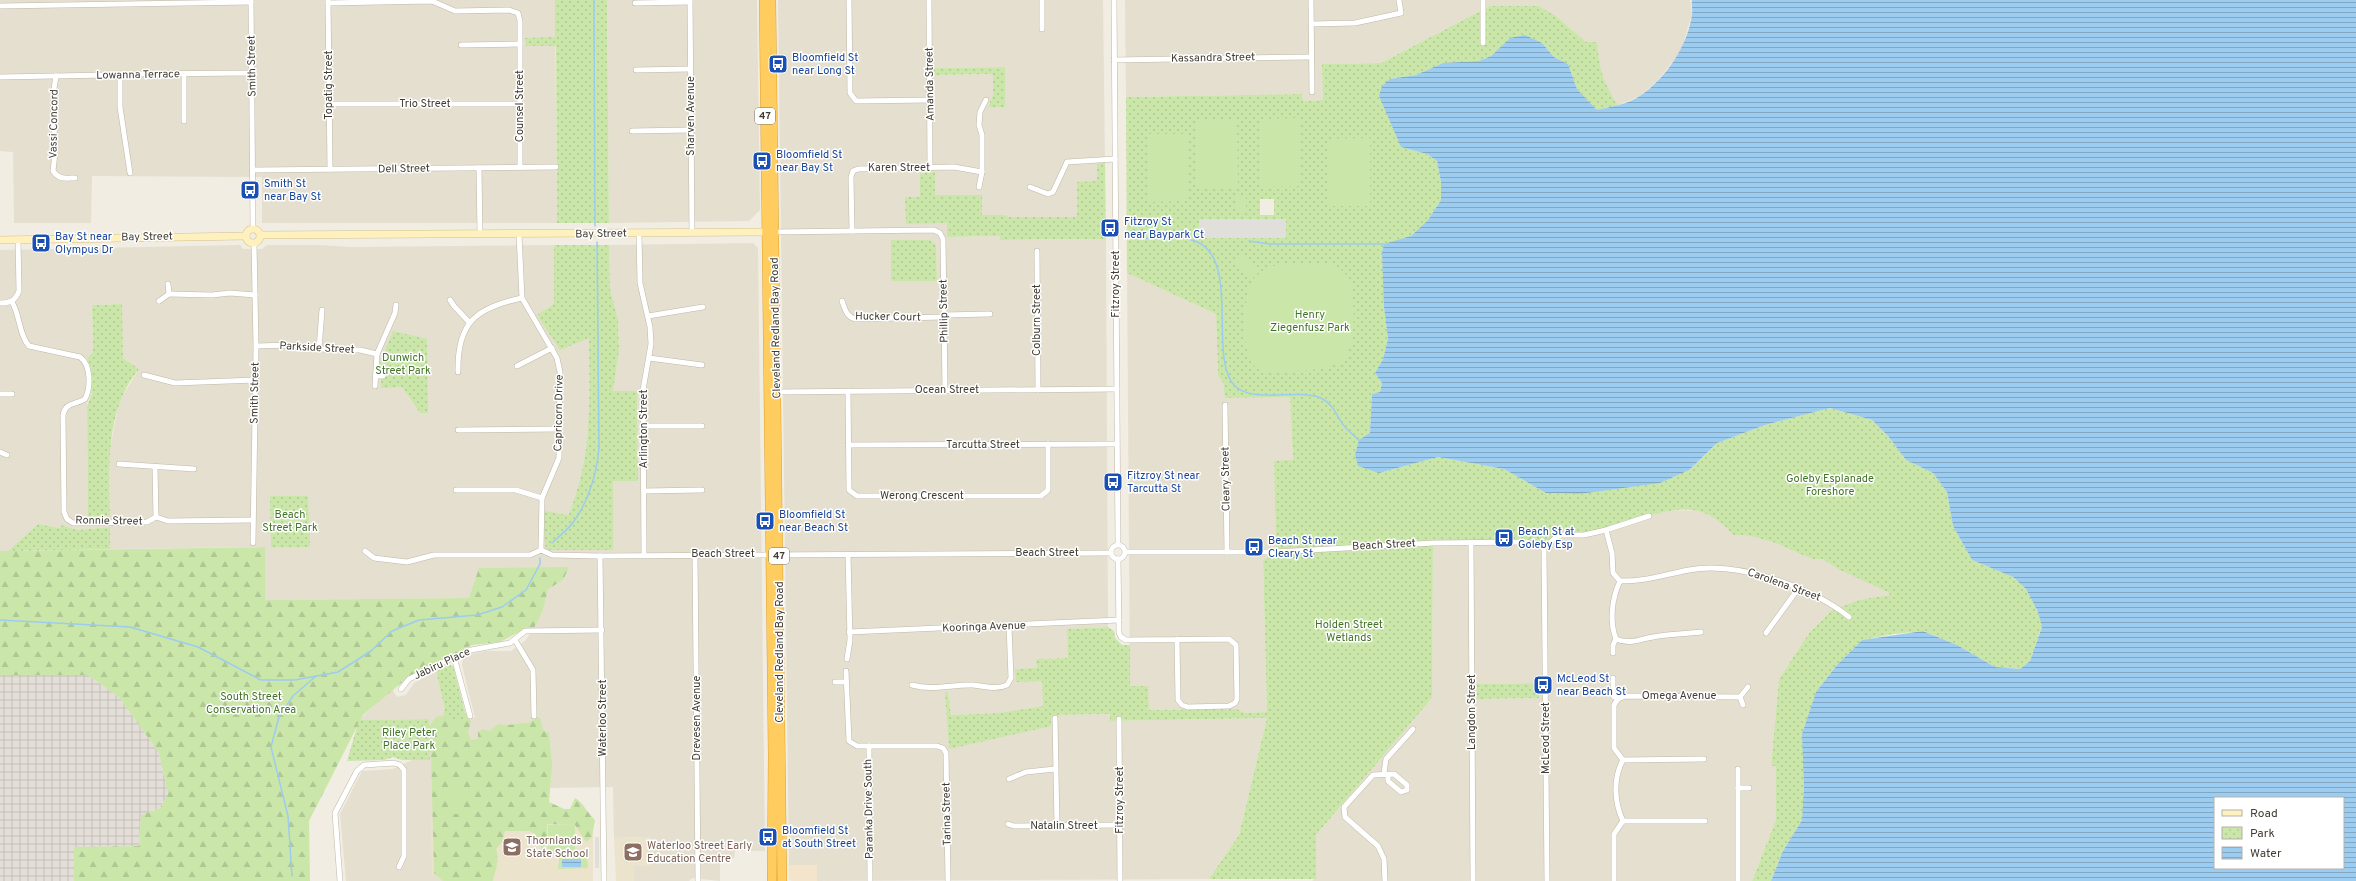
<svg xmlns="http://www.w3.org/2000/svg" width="2356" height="881" font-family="Overpass,sans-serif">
<defs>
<pattern id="industrial-grid" width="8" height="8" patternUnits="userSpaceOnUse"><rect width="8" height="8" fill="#e3ded7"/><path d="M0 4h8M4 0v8" fill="none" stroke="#c4bfb9"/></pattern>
<pattern id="forest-firs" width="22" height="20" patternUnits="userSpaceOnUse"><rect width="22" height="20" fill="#cae7a9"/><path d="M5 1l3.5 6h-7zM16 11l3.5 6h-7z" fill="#afc792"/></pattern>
<pattern id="park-dots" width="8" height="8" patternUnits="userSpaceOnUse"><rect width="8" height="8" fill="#cae7a9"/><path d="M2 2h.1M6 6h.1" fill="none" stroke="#afc792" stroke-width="1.8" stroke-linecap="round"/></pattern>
<pattern id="water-rules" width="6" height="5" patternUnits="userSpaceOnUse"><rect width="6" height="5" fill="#9cccf0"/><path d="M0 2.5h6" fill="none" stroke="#81a7c3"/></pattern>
</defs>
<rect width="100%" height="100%" fill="#f1ede2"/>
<g fill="#e5dfd0" fill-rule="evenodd">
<path d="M0,0H555L557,223H262V177L92,176L91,223H14L13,152L0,151Z"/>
<path d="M607,0H757L760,210L749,221L609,223Z"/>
<path d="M778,0H1103L1105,162L1097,163V182H1077L1078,217H1006V215H982L981,195H935V173L920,197L905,198L947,223V237L1000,236V240L1106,239L1108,627L1068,629L1069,658L1037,659V668L1042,681L1043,706L999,713L951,715L948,692H945L947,714L1051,726V715L1111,714V721L1267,718L1239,835L1209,879L817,881V865H789ZM1004,67L1005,107H988L993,95V74L933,75V68ZM930,240L936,245L937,280Z"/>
<path d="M1125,0H1690L1692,14L1681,51L1658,80L1640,96L1618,105L1603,82L1599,69L1597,42H1586L1556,16L1490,6L1381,63L1322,64L1323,100L1303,101L1302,94L1126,97Z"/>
<path d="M753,243L758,248L765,851H735L734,858H720V881L692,878L689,881H634V866L651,837L614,838L613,787L549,788V818L432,874H444V881H346L340,814L362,771L393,769L412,760H430L429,719L359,720L392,689L397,697L406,695L414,683L436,671L447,719L475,718L462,665L463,659L472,654L485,651H511L526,640L543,610L548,588L563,580L470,598L265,600V547L110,549V527L77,530L62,525L59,528L38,524L8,551H0V250L240,245L243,249H262L267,245H318L352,247L554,245V304L589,338V424L581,484L570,511L548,550H613V481H638L637,391H613L619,350L618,319L610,289L609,245ZM121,304L123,358L139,369L119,402L109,454L110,516L88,517L87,403L92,393L91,369L87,358L93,352L92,305ZM393,332L420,413L402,387H381L380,362Z"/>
<path d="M1127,273L1216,314L1218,376L1223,383L1225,398L1290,396L1293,461H1274L1276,552L1263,560L1267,712L1245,713L1237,709L1149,710L1130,686Z"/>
<path d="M1670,510L1704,511L1722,522L1733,535L1750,536L1773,542L1812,559H1822L1840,570L1890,592V595L1858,600L1831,611L1809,633L1779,679L1771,766H1776V820L1752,881H1312L1316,878V835L1432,698L1433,543L1555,538L1606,530ZM1539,683V698L1477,699V684Z"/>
</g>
<path fill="#f4e4cc" d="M789,865H817V881H792L789,879Z"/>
<path fill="url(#industrial-grid)" d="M0,675H88L119,697L159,753L168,794L160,808L141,815L139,846L74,847V881H0Z"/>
<g fill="#ebe3cb">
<path d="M593,817V881H444L443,874L432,875L431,819Z"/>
<path d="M651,837L652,866H634V881H616L614,838Z"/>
</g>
<g fill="url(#forest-firs)">
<path d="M265,547V600L469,598L479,568L569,567L563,580L548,589L543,610L534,628L521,631L500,642L472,645L406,679L363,715L309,821L310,881H74V847L139,846L141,815L160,808L168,794L159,753L119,697L88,675H0V551Z"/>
<path d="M446,704L465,713L471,721L468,733L471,740L478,739V732L483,729L489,731L499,724C510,727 519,722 529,723L537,717L540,718L543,730L549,733L552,764L549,802L564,809H570L575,798C583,802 587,813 595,820L592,837L586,842L575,825L547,824V841L542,852L540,844L536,841L535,834L530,831H505L502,842L496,849C500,862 495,870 493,881H443L434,873L431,753L424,746L425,732L436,717L443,716Z"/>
</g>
<g fill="url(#park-dots)" fill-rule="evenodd">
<path d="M555,0H607L609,223H557L556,46H526L525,38L555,37Z"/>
<path d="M1490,6H1538L1556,16L1586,42H1597C1600,72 1602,80 1618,105L1597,110L1577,89L1568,64L1554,57L1542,43L1510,38L1491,56L1479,61L1443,63L1416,75L1390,79L1401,147L1427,154L1437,161L1441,182V200L1428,220L1411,236L1384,307L1388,339L1383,359L1375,373L1382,383L1380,392L1372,394L1370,433L1379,473L1438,457L1504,469L1546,493L1579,494L1689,470L1717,443L1765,425L1830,408L1872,420L1888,436L1906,460L1933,473L1947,492L1953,526L1972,560L2013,577L2026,589L2038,612L2042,626L2030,661L2020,669L1995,667L1957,645L1924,631L1893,634L1862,640L1837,665L1816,692L1802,820L1783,851L1771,881H1752L1776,820V766H1771L1779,679L1809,633L1831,611L1858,600L1889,595L1890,593L1840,570L1822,559H1812L1773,542L1750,536L1733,535C1695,489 1654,517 1607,530C1593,534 1576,530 1562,535C1556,537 1549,544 1544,548L1537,544L1433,543L1432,698L1316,835V879H1209L1239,835L1267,718L1110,721V714L1051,715V726L949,749L945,692H948L951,715L999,713L1043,706L1042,681L1016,682L1015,669L1037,668L1036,659L1068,658L1067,629L1108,627L1114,631L1115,638L1122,645H1130V686H1148L1149,710L1237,709L1245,713L1267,712L1263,560L1276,552L1274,461L1293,460L1290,397L1225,398L1223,383L1218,376L1216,314L1127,273L1126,97L1302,94L1303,101L1323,100L1322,64L1381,63ZM1260,199H1274V215H1260ZM1200,219H1286V238H1200Z"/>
<path d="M1005,67V107H988L993,95V74L933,75V68Z"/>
<path d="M1097,162H1105L1106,239L1000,240V236L947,237V223L906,224L905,197H920V173L935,172V195H982V215H1006L1007,217H1077V182L1097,181Z"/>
<path d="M891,240H930L936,245L937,281H891Z"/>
<path d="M554,245H609L610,289L618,319L619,350L613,391H637L638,481H613V550H548L545,546L544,511L568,515L570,511C593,454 589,398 589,338L560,350L537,315L554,304Z"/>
<path d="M122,304L123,358L139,369C105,410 109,466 110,516L88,517L87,406L92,393L91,369L87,358L93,352L92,305Z"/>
<path d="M393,331L427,339L428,413H420L402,387L381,388L380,362Z"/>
<path d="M270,496H308L310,547H271Z"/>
<path d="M38,524L59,528L62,525L77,530L110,527V549L8,551Z"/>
<path d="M449,665L453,666L467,719H447L436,671Z"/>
<path d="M1539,683V698L1477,699V684Z"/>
<path d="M429,719L430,760H402L393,757L384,760L347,761L359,720Z"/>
</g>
<g fill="#cae7a9">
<path d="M1299,118L1300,186L1260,187L1259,119Z"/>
<path d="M1237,120L1238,188H1197L1196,121Z"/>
<path d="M1147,134H1188L1189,201L1148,202Z"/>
<path d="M1370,138V206H1329L1328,139Z"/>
<path d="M1237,195H1246V212H1236Z"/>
<path d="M1241,255L1256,270L1249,277L1234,262Z"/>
<path d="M1300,263C1311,264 1327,262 1337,267C1343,270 1350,278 1351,285C1355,302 1356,347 1344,359C1328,373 1284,371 1264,371C1261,370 1257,369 1255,367C1240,354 1242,291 1255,277C1267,264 1284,264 1300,263Z"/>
<path d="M460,789L463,811L461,814H453L450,812L448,792Z"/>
<rect x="548" y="825" width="27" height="26"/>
<path d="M586,849L588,868L558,869L560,854H577Z"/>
</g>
<g fill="#e1dfdb">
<rect x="1199" y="219" width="87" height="19"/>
<rect x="595" y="837" width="4" height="31"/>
</g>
<g fill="url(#water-rules)" fill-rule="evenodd">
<path d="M1692,0H2356V881H1771L1783,851L1802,820L1804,787L1802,734L1816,692L1837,665L1862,640L1923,631L1957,645L1995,667L2020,669L2030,661L2042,627L2038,612L2026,589L2013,577L1972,560L1953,526L1947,492L1933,473L1906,460L1888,436L1872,420L1830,408L1765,425L1717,443L1689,470L1660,483L1579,494L1546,493L1504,469L1438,457L1379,473L1358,466L1355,455L1359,440L1370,433L1372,394L1380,392L1382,383L1375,373L1383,359L1388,339L1384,307L1382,252L1384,244L1411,236L1428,220L1441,200V182L1437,161L1427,154L1401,147L1379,96L1382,86L1390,79L1416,75L1443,63L1479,61L1491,56L1510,38L1525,35L1542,43L1554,57L1568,64L1577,89L1597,110C1610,107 1628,104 1640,96C1666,78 1687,47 1692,15C1693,10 1691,5 1692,0ZM2215,798H2343V868H2215Z"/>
<rect x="562" y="859" width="19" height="8"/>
</g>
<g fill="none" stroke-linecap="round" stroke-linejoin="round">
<g stroke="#9cccf0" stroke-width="1.5">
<path d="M594,0L595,226"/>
<path d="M1135,238C1153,239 1178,235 1195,241C1242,258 1207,359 1235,386C1254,404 1296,388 1321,398C1331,403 1335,411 1340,420C1344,428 1352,434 1359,440"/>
<path d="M1249,241L1269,244H1384"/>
<path d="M552,543C559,536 569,529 574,521C589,501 597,472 599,448L597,242"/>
<path d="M0,620L130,627L198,647L261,680H295L338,672L371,651L392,631L419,620L477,615L502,607L526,590L540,564V558"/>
<path d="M292,876L288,816L271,747L279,717L293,696L316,676"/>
</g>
<defs>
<g id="street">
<path d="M251,0L253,229"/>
<path d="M328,0L330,169"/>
<path d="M690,0L692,233"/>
<path d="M849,0L850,93L856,101L930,100"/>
<path d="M929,0L930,168"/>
<path d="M1042,0V29"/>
<path d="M1114,0L1118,544"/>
<path d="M1311,0L1312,92"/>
<path d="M1483,0V43"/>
<path d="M328,3L432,1L455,11L509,10L518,13L520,21V167"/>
<path d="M635,3L690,2"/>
<path d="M0,6L251,2"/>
<path d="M1311,24L1355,23L1401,13L1399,0"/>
<path d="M461,45L520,44"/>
<path d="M1114,60L1311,57"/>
<path d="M636,70L690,69"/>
<path d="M184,74V121"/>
<path d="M56,76L53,95L55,153L53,171C59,180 66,178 75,178"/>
<path d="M0,77L107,75L120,77L137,74L252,73"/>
<path d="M120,77V107L130,173"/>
<path d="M329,104H520"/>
<path d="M632,131L691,130"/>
<path d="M479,168L480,235"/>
<path d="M253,170L556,167"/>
<path d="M979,187L982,172V135L979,125L980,112L986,100"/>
<path d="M1030,187L1048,194L1053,192L1067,162L1115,159"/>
<path d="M852,231L851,177L853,171L858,169L954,167L982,172"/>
<path d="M775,232L934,230L940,233L943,239L945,390"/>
<path d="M639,233L640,283L650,327L651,344L643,390L644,555"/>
<path d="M519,234L522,298L557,358L560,372L559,458L542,498L541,550"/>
<path d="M1037,251L1038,390"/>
<path d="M169,294L212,295L230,293L255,295"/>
<path d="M450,300L454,306L469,322"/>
<path d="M159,301L169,294L168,284"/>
<path d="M842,301C845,309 846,316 855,319L944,317"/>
<path d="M12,302C20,315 19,335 29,346L80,357C91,365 91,387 85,399C76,405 65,402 63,415L64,512L67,519L73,523L147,522L156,517L168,521L252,520"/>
<path d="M0,303C10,303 15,301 19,291L18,239"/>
<path d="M944,315L990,314"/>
<path d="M648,316L703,307"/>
<path d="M256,346L291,345L330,350H360L377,354"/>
<path d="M319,349L322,310"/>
<path d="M649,358L702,365"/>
<path d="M517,366L552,348"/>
<path d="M458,372C457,322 476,308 522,298"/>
<path d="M144,375L175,383L256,380"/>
<path d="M375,376H383"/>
<path d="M375,386L377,354L395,313L396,305"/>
<path d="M848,391L849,490L857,496H1041L1048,490V444"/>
<path d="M777,392L1117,389"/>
<path d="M0,394H12"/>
<path d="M1225,405L1227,552"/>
<path d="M643,426H702"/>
<path d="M458,430L560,429"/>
<path d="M848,445L1117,444"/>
<path d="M0,452L7,455"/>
<path d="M119,464L194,469"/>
<path d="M155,467L156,517"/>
<path d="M456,490H516L542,498"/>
<path d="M644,491L702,490"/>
<path d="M1606,530L1612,553L1613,573L1620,581C1612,598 1609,621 1616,639C1630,645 1640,639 1653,637C1668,634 1685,634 1701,632"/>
<path d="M253,543L256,346L254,243"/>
<path d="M1471,543L1473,881"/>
<circle cx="1118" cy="552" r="7"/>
<path d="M1544,548L1547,881"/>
<path d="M1544,548L1555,538L1561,535H1584L1606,530L1649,516"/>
<path d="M365,551L374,558L407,562L434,555H530L541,550L552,555L600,556L1111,553"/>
<path d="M1126,552H1276L1433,543L1527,542L1544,548"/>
<path d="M695,555L698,881"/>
<path d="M600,556L604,881"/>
<path d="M1118,559L1119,633L1121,637L1126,640L1229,639L1236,645L1237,699L1235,703L1229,706L1188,707L1182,705L1178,700L1177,639"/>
<path d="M1620,581C1649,581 1662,575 1689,570C1738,561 1811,587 1849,617"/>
<path d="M849,632L1119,620"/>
<path d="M1766,633L1798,589"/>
<path d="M515,640L533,670L534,716"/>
<path d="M1613,653V645L1616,639"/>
<path d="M454,657L470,716"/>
<path d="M847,659L850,640L848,554"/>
<path d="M846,671L849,741L857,746H869L870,881"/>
<path d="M1613,678V696L1618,699"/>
<path d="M835,682H846"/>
<path d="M912,685C933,691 953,684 973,685C985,686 996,690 1007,685L1011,678L1009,626"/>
<path d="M401,689L409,679L454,657L471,650L510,643L525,631L602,630"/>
<path d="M1743,705L1740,697L1748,687"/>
<path d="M1055,718L1057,826"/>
<path d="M1119,719L1120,881"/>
<path d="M869,746H937L943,748L946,753L948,881"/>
<path d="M1623,760L1704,759"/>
<path d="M1384,773L1386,759L1413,729"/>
<path d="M1009,779L1026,772L1055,769"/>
<path d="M1738,788H1749"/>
<path d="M1623,821H1705"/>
<path d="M1008,824L1014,826L1120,825"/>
<path d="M340,881L335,813L357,771L364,765L394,763L400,765L404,770V856L399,867"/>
<path d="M1385,881L1384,859L1378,846L1345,817L1344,807L1373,775L1394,774L1407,785V790L1401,792L1388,781V775"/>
<path d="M1614,881V834L1623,821C1614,802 1613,778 1623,760L1614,748V705L1618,699L1625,696L1740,697"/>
<path d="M1738,881V769"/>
</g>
<g id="secondary">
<circle cx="253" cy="236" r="7"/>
<path d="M261,235L770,232"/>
<path d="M0,240L246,236"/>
</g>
<g id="highway">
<path d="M764,0L773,756L772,881"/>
<path d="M771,0L782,881"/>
</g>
</defs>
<use href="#street" stroke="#bfb8a8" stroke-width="6"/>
<use href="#secondary" stroke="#d2c291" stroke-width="8"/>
<use href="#highway" stroke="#dea12f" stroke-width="10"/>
<use href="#street" stroke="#fff" stroke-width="5"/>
<use href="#secondary" stroke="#fff1be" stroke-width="7"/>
<use href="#highway" stroke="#ffcd5f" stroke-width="9"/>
</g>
<defs>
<symbol id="bus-square" viewBox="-11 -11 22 22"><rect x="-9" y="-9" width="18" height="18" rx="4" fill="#1a4fb4" stroke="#fff"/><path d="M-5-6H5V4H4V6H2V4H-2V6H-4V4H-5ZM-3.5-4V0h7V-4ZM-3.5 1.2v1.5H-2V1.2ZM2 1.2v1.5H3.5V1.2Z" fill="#fff"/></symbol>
<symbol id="school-square" viewBox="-11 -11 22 22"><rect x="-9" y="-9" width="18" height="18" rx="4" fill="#8d6e63" stroke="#fff"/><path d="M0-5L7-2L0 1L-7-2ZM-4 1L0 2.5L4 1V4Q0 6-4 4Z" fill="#fff"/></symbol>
</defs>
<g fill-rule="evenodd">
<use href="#bus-square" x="767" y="53" width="22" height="22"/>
<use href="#bus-square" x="751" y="150" width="22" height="22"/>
<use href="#bus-square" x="239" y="179" width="22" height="22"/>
<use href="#bus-square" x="1099" y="217" width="22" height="22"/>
<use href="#bus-square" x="30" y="232" width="22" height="22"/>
<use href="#bus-square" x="1102" y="471" width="22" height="22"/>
<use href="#bus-square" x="754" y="510" width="22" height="22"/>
<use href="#bus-square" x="1493" y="527" width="22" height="22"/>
<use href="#bus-square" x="1243" y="536" width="22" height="22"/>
<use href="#bus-square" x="1532" y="674" width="22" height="22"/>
<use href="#bus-square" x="757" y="826" width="22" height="22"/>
<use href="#school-square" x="501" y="836" width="22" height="22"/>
<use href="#school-square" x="622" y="841" width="22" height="22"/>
</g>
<g text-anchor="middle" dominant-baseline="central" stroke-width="3" stroke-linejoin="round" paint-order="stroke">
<g fill="#fff" stroke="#7b7770" stroke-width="1">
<rect x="755" y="108" width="20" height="16" rx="3"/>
<rect x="769" y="548" width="20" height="16" rx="3"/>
</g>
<g font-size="10" font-weight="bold" fill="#423d33">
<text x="765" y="116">47</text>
<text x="779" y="556">47</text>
</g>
<g font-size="11" fill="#164399" stroke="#fff" text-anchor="start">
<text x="792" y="58">Bloomfield St<tspan x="792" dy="13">near Long St</tspan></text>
<text x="776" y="155">Bloomfield St<tspan x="776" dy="13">near Bay St</tspan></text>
<text x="264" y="184">Smith St<tspan x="264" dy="13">near Bay St</tspan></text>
<text x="1124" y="222">Fitzroy St<tspan x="1124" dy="13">near Baypark Ct</tspan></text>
<text x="55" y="237">Bay St near<tspan x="55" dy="13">Olympus Dr</tspan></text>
<text x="1127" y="476">Fitzroy St near<tspan x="1127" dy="13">Tarcutta St</tspan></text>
<text x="779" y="515">Bloomfield St<tspan x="779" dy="13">near Beach St</tspan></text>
<text x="1518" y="532">Beach St at<tspan x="1518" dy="13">Goleby Esp</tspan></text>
<text x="1268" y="541">Beach St near<tspan x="1268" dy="13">Cleary St</tspan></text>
<text x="1557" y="679">McLeod St<tspan x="1557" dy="13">near Beach St</tspan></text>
<text x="782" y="831">Bloomfield St<tspan x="782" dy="13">at South Street</tspan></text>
</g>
<g font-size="11" fill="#423d33" stroke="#fff">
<text transform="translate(1213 58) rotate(-1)">Kassandra Street</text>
<text transform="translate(252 66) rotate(-91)">Smith Street</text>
<text transform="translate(138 75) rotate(-1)">Lowanna Terrace</text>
<text transform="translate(930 84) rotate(-91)">Amanda Street</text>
<text transform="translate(329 85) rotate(-90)">Topatig Street</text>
<text x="425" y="104">Trio Street</text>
<text transform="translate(520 106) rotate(-90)">Counsel Street</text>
<text transform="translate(691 116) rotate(-90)">Sharven Avenue</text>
<text transform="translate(54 124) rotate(-89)">Vassi Concord</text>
<text x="899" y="168">Karen Street</text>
<text transform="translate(404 169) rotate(-1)">Dell Street</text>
<text transform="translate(601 234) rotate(-1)">Bay Street</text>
<text transform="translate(147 237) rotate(-1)">Bay Street</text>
<text transform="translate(1116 284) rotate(-90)">Fitzroy Street</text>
<text transform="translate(944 311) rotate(-91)">Phillip Street</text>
<text transform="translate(888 317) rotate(1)">Hucker Court</text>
<text transform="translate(1037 320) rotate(-90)">Colburn Street</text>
<text transform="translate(776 328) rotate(-91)">Cleveland Redland Bay Road</text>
<text transform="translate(317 348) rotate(3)">Parkside Street</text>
<text x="947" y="390">Ocean Street</text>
<text transform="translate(255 393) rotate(-89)">Smith Street</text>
<text transform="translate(559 413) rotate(-89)">Capricorn Drive</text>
<text transform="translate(644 429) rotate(-90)">Arlington Street</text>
<text x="983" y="445">Tarcutta Street</text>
<text transform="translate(1226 479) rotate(-91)">Cleary Street</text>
<text x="922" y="496">Werong Crescent</text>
<text transform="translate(109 521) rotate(1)">Ronnie Street</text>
<text transform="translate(1384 545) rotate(-3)">Beach Street</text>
<text x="1047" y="553">Beach Street</text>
<text x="723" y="554">Beach Street</text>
<text transform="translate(1784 585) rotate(20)">Carolena Street</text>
<text transform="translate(984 627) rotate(-2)">Kooringa Avenue</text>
<text transform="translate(780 652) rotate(-90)">Cleveland Redland Bay Road</text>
<text transform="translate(442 664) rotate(-25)">Jabiru Place</text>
<text x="1679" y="696">Omega Avenue</text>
<text transform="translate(1472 712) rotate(-90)">Langdon Street</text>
<text transform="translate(603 718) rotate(-90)">Waterloo Street</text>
<text transform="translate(697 718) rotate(-90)">Drevesen Avenue</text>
<text transform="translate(1546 738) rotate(-90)">McLeod Street</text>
<text transform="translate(1120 800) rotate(-90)">Fitzroy Street</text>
<text transform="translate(869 809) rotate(-91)">Paranka Drive South</text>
<text transform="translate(947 814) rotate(-91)">Tarina Street</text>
<text x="1064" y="826">Natalin Street</text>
</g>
<g font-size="11" fill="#427426" stroke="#fff">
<text x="1310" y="315">Henry<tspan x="1310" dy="13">Ziegenfusz Park</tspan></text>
<text x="403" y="358">Dunwich<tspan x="403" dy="13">Street Park</tspan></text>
<text x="1830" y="479">Goleby Esplanade<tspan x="1830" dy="13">Foreshore</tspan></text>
<text x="290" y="515">Beach<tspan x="290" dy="13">Street Park</tspan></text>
<text x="1349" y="625">Holden Street<tspan x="1349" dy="13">Wetlands</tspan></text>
<text x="251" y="697">South Street<tspan x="251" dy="13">Conservation Area</tspan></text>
<text x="409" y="733">Riley Peter<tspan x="409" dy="13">Place Park</tspan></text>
</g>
<g font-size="11" fill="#785e54" stroke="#fff" text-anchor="start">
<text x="526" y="841">Thornlands<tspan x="526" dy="13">State School</tspan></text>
<text x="647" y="846">Waterloo Street Early<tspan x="647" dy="13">Education Centre</tspan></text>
</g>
</g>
<rect x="2214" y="797" width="130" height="72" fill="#ffffff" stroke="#b3b1ad"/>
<rect x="2222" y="810" width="20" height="6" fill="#fff1be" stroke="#b3b1ad"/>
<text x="2250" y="817" font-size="12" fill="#423d33">Road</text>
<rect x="2222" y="827" width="20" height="12" fill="url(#park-dots)" stroke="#b3b1ad"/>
<text x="2250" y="837" font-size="12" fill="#423d33">Park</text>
<rect x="2222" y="847" width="20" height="12" fill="url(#water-rules)" stroke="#b3b1ad"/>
<text x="2250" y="857" font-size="12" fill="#423d33">Water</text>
</svg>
